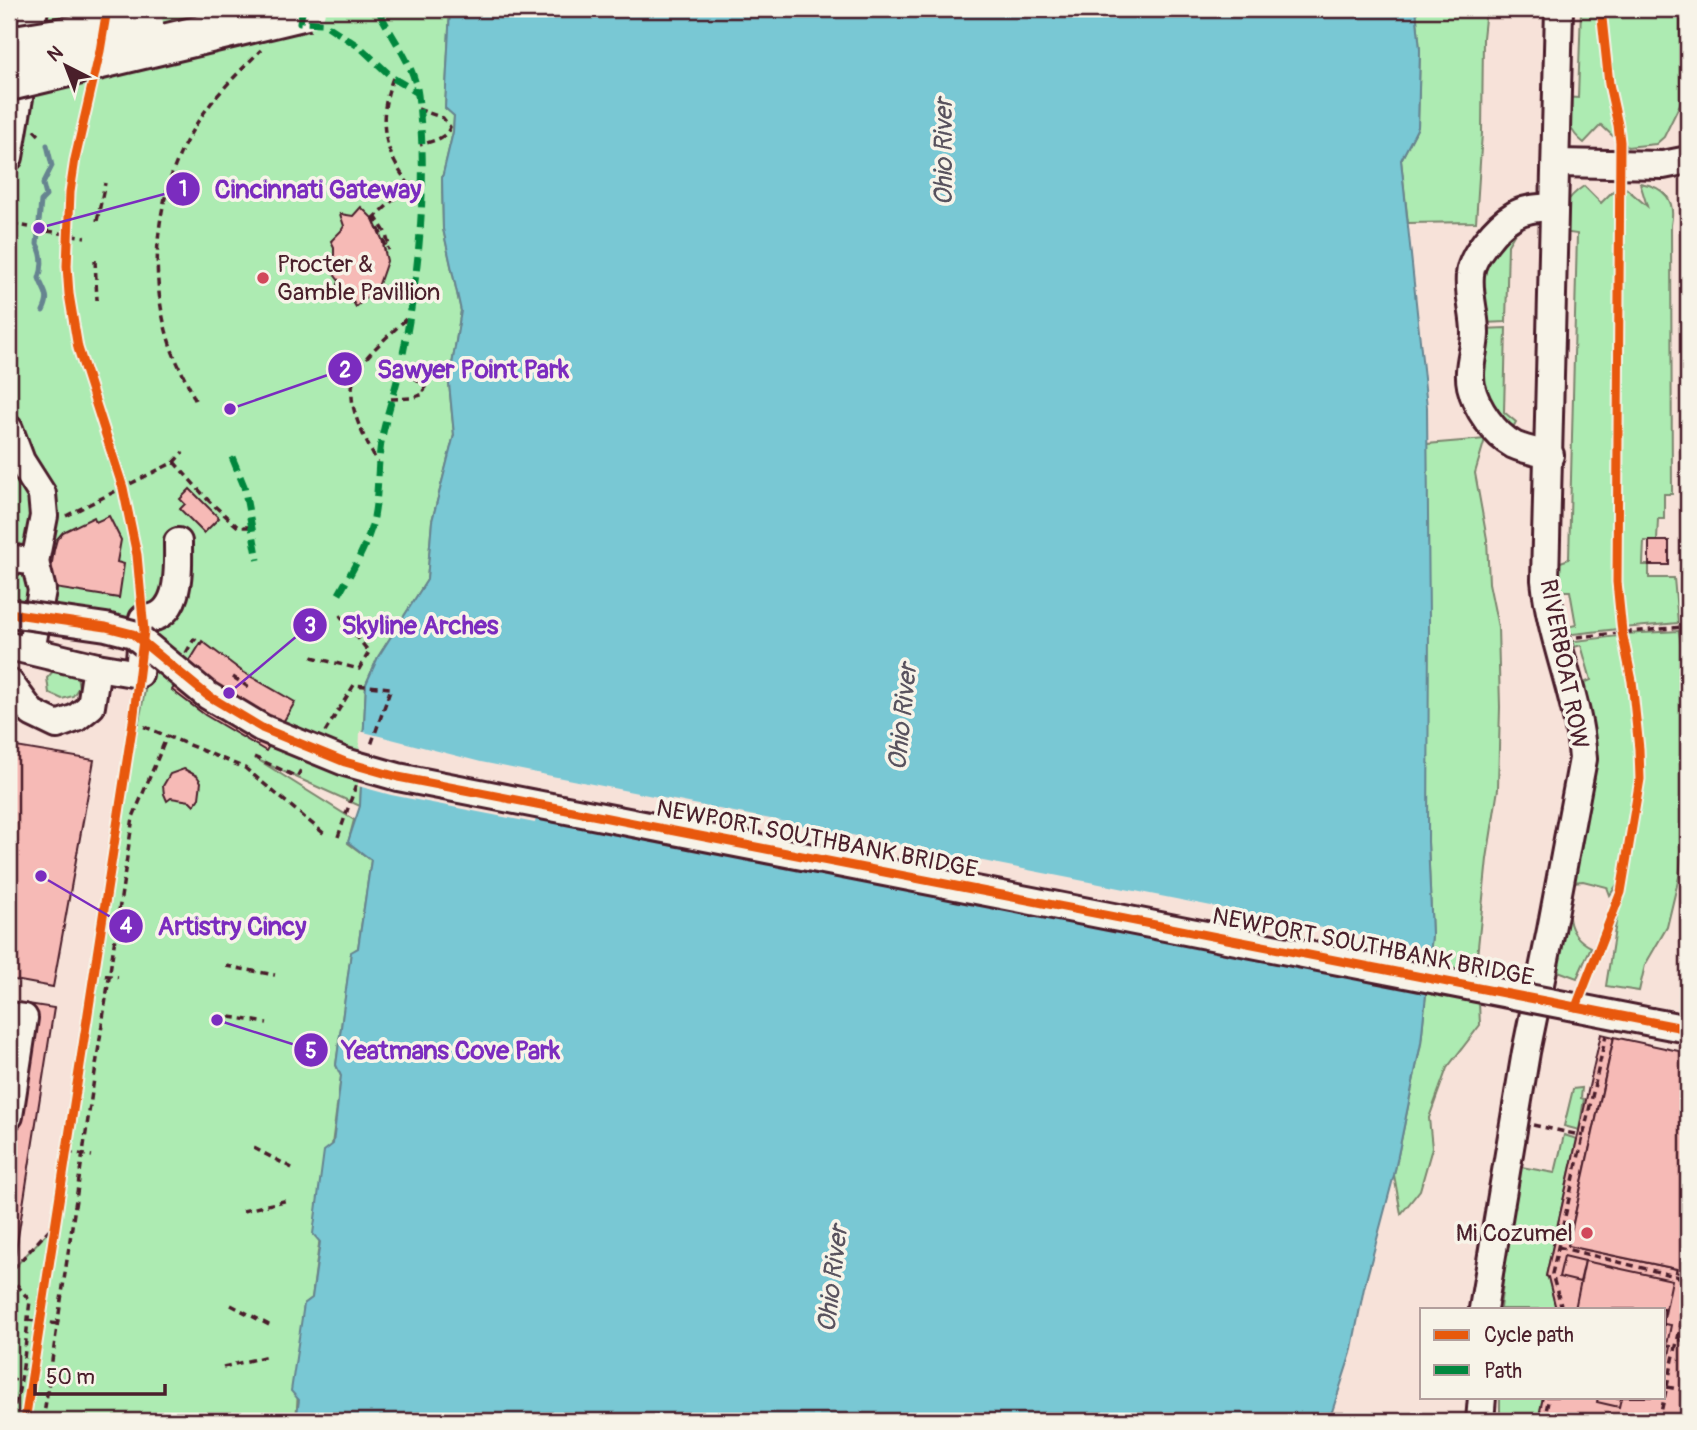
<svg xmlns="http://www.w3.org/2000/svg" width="1697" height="1430" font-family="Pangolin,sans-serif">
<rect width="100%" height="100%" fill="#f7e2d9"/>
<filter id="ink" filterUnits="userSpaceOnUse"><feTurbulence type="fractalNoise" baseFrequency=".0143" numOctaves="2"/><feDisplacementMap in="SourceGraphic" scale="14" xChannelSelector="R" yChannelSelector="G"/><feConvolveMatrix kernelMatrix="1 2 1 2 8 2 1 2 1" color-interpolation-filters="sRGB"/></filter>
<g filter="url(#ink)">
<g fill="#adebb2" stroke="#7c856e" stroke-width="2">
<path d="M9,9H450L445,108L454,115L453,132L442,178L443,229L461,311L449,383L454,435L432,521L427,580L378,657L366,684L360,806L260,761L354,820L348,843L371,860L358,948L351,953L336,1065L341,1076L312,1298L304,1304L296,1421H9V1268L13,1269L61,1218L133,751L148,676L144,631L9,613Z"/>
<path d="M1416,9H1486L1483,38L1482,133L1476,222L1408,223L1401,160L1418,127L1420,50Z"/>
<path d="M1581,9H1598L1605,76L1617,140L1601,125L1584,143C1567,130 1567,117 1565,97L1578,98Z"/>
<path d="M1603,9H1680L1681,102L1664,137L1656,144L1627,147L1623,140L1610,71Z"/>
<path d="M1640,183C1665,187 1676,200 1671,225L1672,494H1664V519H1658L1657,541H1644L1643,565H1649V578H1674L1678,623L1624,628L1620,537L1622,185L1647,206Z"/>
<path d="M1584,186L1601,203L1618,186L1615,586L1618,629L1564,635L1562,628L1576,625L1570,591H1555V564L1569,559L1577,234L1562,232C1564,208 1563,200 1584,186Z"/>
<path d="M1517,225L1518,231L1515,233L1508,245L1506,322L1483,323L1478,268Z"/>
<path d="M1506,328L1504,412L1516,422L1511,431L1483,400L1482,329Z"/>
<path d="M1485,439L1475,473L1487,539L1489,583L1498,627L1500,707L1498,789L1487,859L1477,957L1480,1025L1447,1068L1429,1118L1432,1148L1420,1190L1401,1214L1394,1175L1421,1043L1432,935L1428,842L1427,444Z"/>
<path d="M1679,631L1685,671H1688V794L1679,877L1667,927L1645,965L1639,991L1606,986L1617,916L1642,785L1640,723L1624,634Z"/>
<path d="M1618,636L1633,708L1637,762L1634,800L1619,881L1610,895L1607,887L1583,881L1573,882C1567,909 1563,933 1591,947L1577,978L1550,968L1579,685L1591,680L1581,645L1568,649L1566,642Z"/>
<path d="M54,670L77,675L79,687L73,696L62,699L49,693L47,678Z"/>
<path d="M1582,1088L1581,1098L1584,1099L1579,1130L1564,1126L1573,1089Z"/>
<path d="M1564,1135L1577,1139L1546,1276L1548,1277L1556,1309H1500L1516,1166L1555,1173Z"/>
<path d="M1500,1397H1543L1538,1421H1500Z"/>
</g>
<path fill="#79c8d4" stroke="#668490" stroke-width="2" d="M450,9H1416L1420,50L1418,127L1401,160L1427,407L1429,620L1428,842L1432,935L1421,1043L1394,1175L1364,1288L1351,1353L1329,1421H296L299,1400L291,1391L304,1304L312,1298L320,1242L313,1234L324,1151L333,1144L341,1076L336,1065L351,952L358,948L371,860L348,842L360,806L366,684L378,657L427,580L432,521L454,435L449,383L461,311L443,229L442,178L453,132L454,116L445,108Z"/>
<path fill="#f7e2d9" d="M360,731L481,762L1434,950L1430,990L536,817L535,823L391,795L358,786Z"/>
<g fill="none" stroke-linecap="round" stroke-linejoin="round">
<path stroke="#668490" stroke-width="5" d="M43,311C51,295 44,293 39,278C43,267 43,255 37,244L41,201L46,196L43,184L52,166L47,145"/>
</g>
<g fill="#f6bab6" stroke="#4a1f2b" stroke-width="2">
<path d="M361,207L373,219L382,239L387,261L378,287L356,307L352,300L346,296L334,298L339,281L330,269L334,255V247L331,241L341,231L344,226L340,214L353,216Z"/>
<path d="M190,489L219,518L204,533L180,509L185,504L180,499Z"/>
<path d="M109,516L121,540L117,562L124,564L119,598L48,587L54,550L57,539L63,532L94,517L96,522Z"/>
<rect x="1649" y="541" width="20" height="24"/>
<path d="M202,641L243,672L295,702L266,751L205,715L172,690Z"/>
<path d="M9,713L14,714L12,723H18L16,736H12L10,746L94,760L53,987L9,979Z"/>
<path d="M184,769L197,776L201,782L199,798L194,805L190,801L171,798L167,801L164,794L163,786L170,774Z"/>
<path d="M9,1001L54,1008L13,1269L9,1268Z"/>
<path d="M1601,1034L1614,1037L1568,1246L1677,1269L1676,1272L1688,1275V1421H1538L1543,1397H1664V1309H1556L1548,1277L1546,1276Z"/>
<path d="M1614,1037L1688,1053V1275L1676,1272L1677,1269L1568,1246Z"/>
<path d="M1564,1256L1585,1261L1580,1282L1559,1277Z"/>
<path d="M1585,1261L1672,1280L1664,1319V1309H1575Z"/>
<path d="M1664,1324L1671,1325L1667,1345L1671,1346L1664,1378Z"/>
<path d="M1598,1397L1621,1398L1619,1407L1597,1402Z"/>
</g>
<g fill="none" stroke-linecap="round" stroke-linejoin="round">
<defs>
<g id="minor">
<path d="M9,157L34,9"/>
<path d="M1556,163L1663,165L1688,160"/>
<path d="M9,429L21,461L42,494L44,516L35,562L9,558"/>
<path d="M1550,455C1538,452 1525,450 1514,445C1494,434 1476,408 1471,386C1467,367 1475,350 1475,333C1475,313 1468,295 1470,275C1471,256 1497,225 1513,216C1525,208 1540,208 1554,207"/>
<path d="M9,646L97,667L91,706L76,718L57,725L32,713L9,682"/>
<path d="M31,651L42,590L35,562"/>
<path d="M97,667L139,674L143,619C182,618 178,570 178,542"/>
<path d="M9,1016L24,1018L9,1116"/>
<path d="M1651,1022L1688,1029"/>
<path d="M1483,1309L1526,1052L1551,930L1583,759C1579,698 1551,641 1545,580L1559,9"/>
<path d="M1480,1421L1482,1397"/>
</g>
</defs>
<use href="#minor" stroke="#4a1f2b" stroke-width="32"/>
<g stroke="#4a1f2b" stroke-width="3.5" stroke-dasharray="7 5" stroke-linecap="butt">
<path d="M393,78C374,127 387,160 420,198"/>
<path d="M418,109L443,118L450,127C446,139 432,141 420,145"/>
<path d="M34,130L41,137"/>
<path d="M375,216L385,232L390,248L387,249"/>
<path d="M374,217L387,249L385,250"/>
<path d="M373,219L409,185"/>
<path d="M97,221L105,183"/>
<path d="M12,224L29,227"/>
<path d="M47,231L85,237"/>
<path d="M95,260L97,300"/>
<path d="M391,399L411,398L424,394L425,385L399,367"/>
<path d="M195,400C187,380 175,362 169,341C148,272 155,194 192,131C210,100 236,75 261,50"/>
<path d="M174,462L208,500L238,527H253"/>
<path d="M380,468C366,439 338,398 360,366C373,348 393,332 409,316"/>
<path d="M66,516L174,462L183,452"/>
<path d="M1577,637L1683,627"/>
<path d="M186,653L194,639L203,645"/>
<path d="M312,657L359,669L369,652L339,614"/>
<path d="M233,677L251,689"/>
<path d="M133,722L245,768L327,836"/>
<path d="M325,732L354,685L391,688L370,748"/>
<path d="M254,757L297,777L302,768"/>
<path d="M338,837L356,785"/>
<path d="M226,966L275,975"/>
<path d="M93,974L118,977"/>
<path d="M218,1015L267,1023"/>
<path d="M1533,1125L1584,1136"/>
<path d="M254,1148L294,1169"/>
<path d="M67,1152L92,1156"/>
<path d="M243,1211L288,1200"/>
<path d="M1558,1247L1683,1278"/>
<path d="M13,1269L55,1223"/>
<path d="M9,1275L30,1301C26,1329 24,1396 9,1417"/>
<path d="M231,1305L271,1326"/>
<path d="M1562,1309L1552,1274L1606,1035"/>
<path d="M27,1320L59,1324"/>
<path d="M1678,1339L1688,1342"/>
<path d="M223,1367L268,1356"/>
<path d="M9,1379L20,1380"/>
<path d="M1667,1387L1688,1391"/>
<path d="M21,1421L25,1419"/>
<path d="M43,1421L133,817L167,736"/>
<path d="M1544,1421L1549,1397"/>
<path d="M1659,1421L1688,1294L1684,1274"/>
</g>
<use href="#minor" stroke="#f7f3e8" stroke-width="26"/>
<defs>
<path id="minor-bridge" d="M9,613L106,627L133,634L207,695L262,728L345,762L398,777L1651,1022"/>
<g id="highway-bridge">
<path d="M9,46L144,24"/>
<path d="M9,81L306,10"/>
</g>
</defs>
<use href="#minor-bridge" stroke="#4a1f2b" stroke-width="32" stroke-linecap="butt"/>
<use href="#highway-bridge" stroke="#4a1f2b" stroke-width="44" stroke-linecap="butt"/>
<use href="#minor-bridge" stroke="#f7f3e8" stroke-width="26"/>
<use href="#highway-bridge" stroke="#f7f3e8" stroke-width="38"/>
<g stroke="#00873e" stroke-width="7" stroke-dasharray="14 7" stroke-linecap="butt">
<path d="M303,9L300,22L323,23L361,48L393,78L418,93"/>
<path d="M232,457L244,486L258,560"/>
<path d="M339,594C353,569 368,545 374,517C379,491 377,463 382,437C386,418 392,400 397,381C418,291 429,187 418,95C414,63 391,38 378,9"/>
</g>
<defs>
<g id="cycleway">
<path d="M9,613L106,627L133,634L207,695L262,728L345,762L398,777L1688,1029"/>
<path d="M1576,1007L1621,892L1640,779L1639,749L1632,681L1622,632L1617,582L1620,142L1618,125L1609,84L1601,9"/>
<path d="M25,1421L133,722L144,631L137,555L123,488L78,348L69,294L67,266L70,192L75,159L100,51L107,9"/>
</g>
</defs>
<use href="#cycleway" stroke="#f7f3e8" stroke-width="13"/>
<use href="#cycleway" stroke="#e8590c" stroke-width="9"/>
</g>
</g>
<g fill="#d1495b" stroke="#f7f3e8" stroke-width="2.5">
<circle cx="263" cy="278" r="7"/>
<circle cx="1587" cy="1233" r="7"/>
</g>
<g text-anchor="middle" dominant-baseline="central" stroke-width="7" stroke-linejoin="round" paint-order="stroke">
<g font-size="24" fill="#4a1f2b" stroke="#f7f3e8" text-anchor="start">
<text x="277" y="264">Procter &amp;<tspan x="277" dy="28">Gamble Pavillion</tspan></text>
<text x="1573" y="1233" text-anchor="end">Mi Cozumel</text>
</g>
<g font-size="24" fill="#4a1f2b" stroke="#f7f3e8">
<text transform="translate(1564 664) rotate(79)">RIVERBOAT ROW</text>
<text transform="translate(817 839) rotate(11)">NEWPORT SOUTHBANK BRIDGE</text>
<text transform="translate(1373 947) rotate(11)">NEWPORT SOUTHBANK BRIDGE</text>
</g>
<g font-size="26" font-style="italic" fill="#58525e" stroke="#f7f3e8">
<text transform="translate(944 152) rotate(-90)">Ohio River</text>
<text transform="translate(903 717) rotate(-84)">Ohio River</text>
<text transform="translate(833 1279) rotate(-83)">Ohio River</text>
</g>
</g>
<path fill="none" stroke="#7b2cbf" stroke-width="2.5" d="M39 228L183 189M230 409L345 369M229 693L310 625M41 876L126 926M217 1020L311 1050"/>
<g fill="#7b2cbf" stroke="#f7f3e8" stroke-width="2.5">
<circle cx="39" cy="228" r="7"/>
<circle cx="230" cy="409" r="7"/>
<circle cx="229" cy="693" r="7"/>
<circle cx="41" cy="876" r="7"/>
<circle cx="217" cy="1020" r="7"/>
<circle cx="183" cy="189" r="18"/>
<circle cx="345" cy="369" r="18"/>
<circle cx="310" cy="625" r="18"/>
<circle cx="126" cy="926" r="18"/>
<circle cx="311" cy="1050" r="18"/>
</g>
<g font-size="21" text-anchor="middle" font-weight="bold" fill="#fff">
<text x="183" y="196">1</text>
<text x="345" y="377">2</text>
<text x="310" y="633">3</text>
<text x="126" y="933">4</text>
<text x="311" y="1058">5</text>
</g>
<g font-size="26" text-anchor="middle" font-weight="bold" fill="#7b2cbf" stroke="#f7f3e8" stroke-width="7" stroke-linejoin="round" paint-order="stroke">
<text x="318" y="198">Cincinnati Gateway</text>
<text x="473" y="378">Sawyer Point Park</text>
<text x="420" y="634">Skyline Arches</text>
<text x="232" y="935">Artistry Cincy</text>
<text x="451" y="1059">Yeatmans Cove Park</text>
</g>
<rect width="1697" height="1430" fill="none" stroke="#f7f3e8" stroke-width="35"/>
<rect x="18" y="18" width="1662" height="1395" fill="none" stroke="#4a1f2b" stroke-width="2.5" filter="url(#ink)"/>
<rect x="1420" y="1308" width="245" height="91" fill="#f7f3e8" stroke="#b29e9c" stroke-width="2"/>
<rect x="1434" y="1330" width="35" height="10" fill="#e8590c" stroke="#b29e9c" stroke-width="2"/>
<text x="1484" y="1342" font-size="21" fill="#4a1f2b">Cycle path</text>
<rect x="1434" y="1365" width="35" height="10" fill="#00873e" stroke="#b29e9c" stroke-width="2"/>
<text x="1484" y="1378" font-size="21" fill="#4a1f2b">Path</text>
<g transform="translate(66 66) rotate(318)" stroke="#f7f3e8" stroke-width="5" paint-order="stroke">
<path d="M0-5L12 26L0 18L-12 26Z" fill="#4a1f2b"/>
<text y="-10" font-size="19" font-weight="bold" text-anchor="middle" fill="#4a1f2b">N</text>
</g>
<path d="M35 1384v10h130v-10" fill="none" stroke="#4a1f2b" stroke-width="3.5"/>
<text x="46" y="1384" font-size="21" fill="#4a1f2b" stroke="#f7f3e8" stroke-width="5" paint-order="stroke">50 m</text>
</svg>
